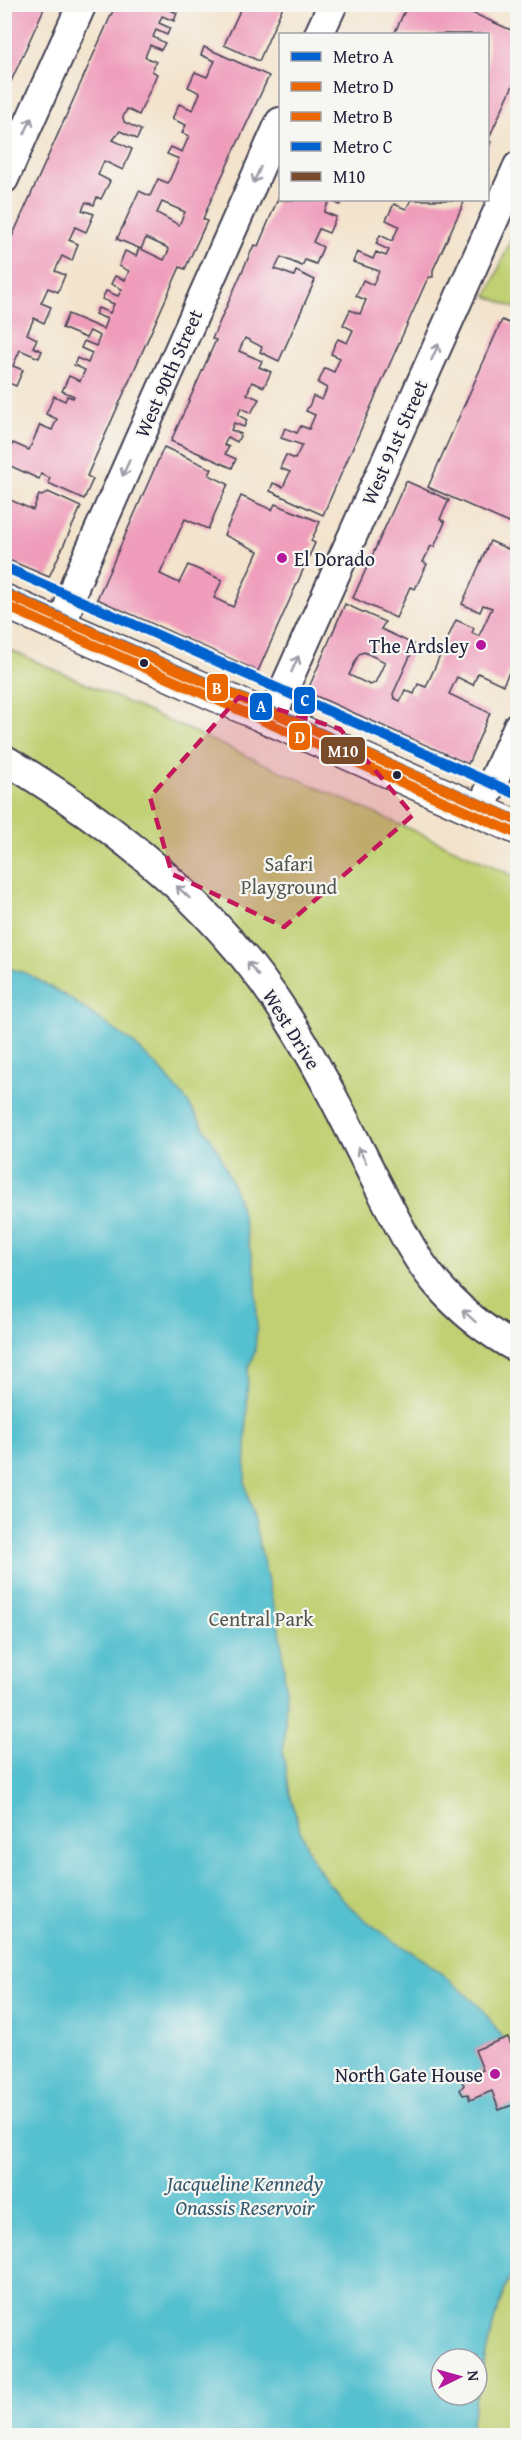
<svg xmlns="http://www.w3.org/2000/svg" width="522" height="2440" font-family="'Gentium Book Plus',serif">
<rect width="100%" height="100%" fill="#f6f6f2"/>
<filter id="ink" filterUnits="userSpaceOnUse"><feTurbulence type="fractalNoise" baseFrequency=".0167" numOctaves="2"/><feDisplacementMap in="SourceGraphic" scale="12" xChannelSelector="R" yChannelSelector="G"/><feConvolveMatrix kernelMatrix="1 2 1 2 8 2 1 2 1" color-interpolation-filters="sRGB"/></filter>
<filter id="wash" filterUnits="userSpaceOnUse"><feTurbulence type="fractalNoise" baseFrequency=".008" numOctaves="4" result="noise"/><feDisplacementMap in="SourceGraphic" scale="24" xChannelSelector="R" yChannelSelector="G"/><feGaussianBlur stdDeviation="1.35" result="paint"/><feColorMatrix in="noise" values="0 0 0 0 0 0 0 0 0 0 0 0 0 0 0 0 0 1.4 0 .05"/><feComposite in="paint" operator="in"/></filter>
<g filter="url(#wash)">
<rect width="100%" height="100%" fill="#f3e3cc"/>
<g fill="#c0d072" stroke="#717956" stroke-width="1.5" fill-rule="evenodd">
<path d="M517,225V309L487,296Z"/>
<path d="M4,647L517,877V2435H5ZM441,2359H477V2395H441Z"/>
</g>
<path fill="#54c0cf" stroke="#3b7185" stroke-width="1.5" d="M4,967L28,974L69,998L132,1042L162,1071L187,1101L217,1148L234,1188L242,1214L256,1276L257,1323L255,1351L248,1370L245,1483L282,1641L286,1700L283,1753L290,1794L300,1830L311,1857L326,1880L355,1912L389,1938L426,1961L458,1987L482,2009L503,2039L475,2050L483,2070L462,2079L464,2085L460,2089L462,2094H468L470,2099L492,2091L499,2110L517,2103L518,2220L511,2240L517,2242V2257L495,2317L477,2390V2359H441V2395H476L470,2435H5Z"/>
<g id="blocks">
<g fill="#ef9dbb" fill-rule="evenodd">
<path d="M4,4H46L4,97Z"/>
<path d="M116,4H167L166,8L177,13L174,21L162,16L159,23L170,28L167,35L156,30L153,37L165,43L161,50L150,45L145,57L156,62L152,71L157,74L139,115L127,109L123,117L124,122L141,130L137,139L120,131L113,140L132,149L123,170L104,161L98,175L110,181L101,199L97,197L94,205L86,202L82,210L94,214L86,232L75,227L69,240L78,244L72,261L62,256L55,271L65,275L58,292L48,288L41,303L51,307L44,323L34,318L27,334L37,339L33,347L42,351L39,358L20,350L13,366L23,370L16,386L4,381V255Z"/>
<path d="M243,4H284L259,61L224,45Z"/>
<path d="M408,4H452L518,33V74L488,140L491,142L488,148V34H394Z"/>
<path d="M204,47L269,76L210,202L203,219L207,221L185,269L180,267L87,476L93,479L84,499L48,483L50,478L41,474L39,479L4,463V461L13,443L29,450L40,425L52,430L57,419L46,414L54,396L65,401L67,396L73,398L74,396L62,391L69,376L80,381L85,370L74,365L77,358L88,363L92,353L81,348L84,341L96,346L100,336L90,331L86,338L62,328L68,314L103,329L107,319L95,314L98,308L110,313L114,304L102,299L106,291L118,296L122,289L111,284L115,276L125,280L129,271L119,266L125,251L136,256L139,248L164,260L169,250L166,247L146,238L141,249L117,239L139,191L150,196L158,179L168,183L179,159L167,154L171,147L182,152L189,136L182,133L186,125L172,119L179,104L193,110L200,93L188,87L195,72L207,77L215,61L201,55ZM162,202L185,212L179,225L157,213Z"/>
<path d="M280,194V200H343L340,205L330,200L324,212L336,217L329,233L319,229L313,242L323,247L316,264L305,260L302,266L281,257L275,269L294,276L296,271L315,280L279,361L260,352L262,347L245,338L239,351L262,361L259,367L271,372L264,387L252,382L247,394L259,399L251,413L241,408L238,415L247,420L244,427L234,423L231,430L241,434L237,442L228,437L224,445L229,447L225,454L236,459L232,468L171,441L216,340L212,339L254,245L258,246Z"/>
<path d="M411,200H465L433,270V277H429L426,282L323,515L270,491L273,483L283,487L290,472L280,468L286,455L295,459L302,445L281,438L285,428L297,433L301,426L309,429L315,415L306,411L310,404L313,396L322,400L327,388L318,383L325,368L334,372L340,358L331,354L334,346L338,339L347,343L353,330L343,325L350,310L360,314L366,300L356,296L363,280L373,285L379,271L353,262L357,252L373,259L376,252L386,256L389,250L376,244L380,235L392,241L399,226L386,220L394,204L406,209Z"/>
<path d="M502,320L518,327V527L428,487Z"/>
<path d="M164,447L212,469L209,475L228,484L208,529L185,519L160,574L179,583L188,565L222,580L214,598L233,607L258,551L224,535L241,496L272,510L275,504L320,522L311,541L315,543L258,671L97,599Z"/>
<path d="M406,481L449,500L440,519L445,522L434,547L431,546L423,562L427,564L415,589L410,587L396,618L353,598Z"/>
<path d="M48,492L81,507L49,577L4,558V495L9,497L8,499L33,510L39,495L42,496Z"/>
<path d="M490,541L508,549L511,543L518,546V653L503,685L478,673L473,685L457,677L449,694L490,713L468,764L307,692L345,604L385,622L381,629L415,645L393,694L394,698L400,701L405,690L414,694L418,684L426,687L456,620L474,628L472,633L479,636L492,608L483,605L480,612L462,604ZM364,652L385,662L375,683L370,685L349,675L359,654Z"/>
<path d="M508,2037L518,2061V2103L499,2110L492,2091L470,2100L468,2094L463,2095L460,2090L464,2085L461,2079L483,2070L475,2050Z"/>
</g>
</g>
</g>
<g filter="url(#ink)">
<use href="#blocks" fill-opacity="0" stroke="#413f51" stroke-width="1.5"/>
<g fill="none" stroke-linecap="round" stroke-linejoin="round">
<defs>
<g id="minor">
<path d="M319,34L333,4"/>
<path d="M4,179L82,4"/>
<path d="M62,627L76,582L280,122"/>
<path d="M271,718L518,166"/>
<path d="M4,759C114,825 214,904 284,1012C321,1069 350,1131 381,1191C398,1223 413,1256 437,1284C460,1311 487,1332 518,1349"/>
<path d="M480,811L518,726"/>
</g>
<path id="major" d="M4,601L518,828"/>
</defs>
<use href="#minor" stroke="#413f51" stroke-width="32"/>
<use href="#major" stroke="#413f51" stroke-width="36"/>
<use href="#minor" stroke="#fff" stroke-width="28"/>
<use href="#major" stroke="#fff" stroke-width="33"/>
<defs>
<path id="bus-1" d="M4,601L518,828"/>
</defs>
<use href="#bus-1" stroke="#f6f6f2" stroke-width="14"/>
<use href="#bus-1" stroke="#7a4b2a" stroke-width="9"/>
<defs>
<path id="metro-1" d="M4,592L518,821"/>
<path id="metro-2" d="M4,605L513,832"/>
<path id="metro-3" d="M4,593L513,819"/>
<path id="metro-4" d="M9,569L518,795"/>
</defs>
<use href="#metro-1" stroke="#f6f6f2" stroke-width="15"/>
<use href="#metro-2" stroke="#f6f6f2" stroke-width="15"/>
<use href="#metro-3" stroke="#f6f6f2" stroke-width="15"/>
<use href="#metro-4" stroke="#f6f6f2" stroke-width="15"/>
<use href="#metro-1" stroke="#0062cf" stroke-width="10"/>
<use href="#metro-2" stroke="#eb6800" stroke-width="10"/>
<use href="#metro-3" stroke="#eb6800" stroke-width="10"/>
<use href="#metro-4" stroke="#0062cf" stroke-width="10"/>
</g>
<defs><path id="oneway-shaft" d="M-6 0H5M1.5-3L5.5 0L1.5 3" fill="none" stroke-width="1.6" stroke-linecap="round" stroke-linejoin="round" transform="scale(1.5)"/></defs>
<g stroke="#9c9ca7">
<use href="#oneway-shaft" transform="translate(28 126) rotate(-66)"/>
<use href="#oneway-shaft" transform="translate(257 175) rotate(114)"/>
<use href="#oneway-shaft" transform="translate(435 352) rotate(-66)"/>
<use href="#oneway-shaft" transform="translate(126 468) rotate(114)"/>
<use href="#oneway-shaft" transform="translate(295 664) rotate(-66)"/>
<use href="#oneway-shaft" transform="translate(183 892) rotate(-137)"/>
<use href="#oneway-shaft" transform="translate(253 969) rotate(-128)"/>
<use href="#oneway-shaft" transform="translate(362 1155) rotate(-118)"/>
<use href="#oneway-shaft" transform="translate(469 1316) rotate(-138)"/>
</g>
</g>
<path fill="#c2185b" fill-opacity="0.2" stroke="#c2185b" stroke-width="4.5" stroke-dasharray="12 8" stroke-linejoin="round" d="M239,697L340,729L413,815L284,927L172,874L150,797Z"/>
<g fill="#b5179e" stroke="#f6f6f2" stroke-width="2">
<circle cx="282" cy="558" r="6"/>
<circle cx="481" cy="645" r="6"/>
<circle cx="495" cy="2074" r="6"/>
</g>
<g fill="#22223b" stroke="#f6f6f2" stroke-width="2">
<circle cx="144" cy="663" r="5"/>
<circle cx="397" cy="775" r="5"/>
</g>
<g text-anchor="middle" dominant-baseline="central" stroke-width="4.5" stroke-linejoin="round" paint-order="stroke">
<g font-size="20" fill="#22223b" stroke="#f6f6f2">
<text transform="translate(168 373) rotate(-66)">West 90th Street</text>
<text transform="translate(394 442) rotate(-66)">West 91st Street</text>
<text transform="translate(292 1029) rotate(58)">West Drive</text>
</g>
<g font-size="20" fill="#22223b" stroke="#f6f6f2" text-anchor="end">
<text x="294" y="558" text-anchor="start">El Dorado</text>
<text x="469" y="645">The Ardsley</text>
<text x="483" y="2074">North Gate House</text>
</g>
<g font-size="20" fill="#51564c" stroke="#f6f6f2">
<text x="289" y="863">Safari<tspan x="289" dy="23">Playground</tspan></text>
<text x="261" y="1618">Central Park</text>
</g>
<g font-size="21" font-style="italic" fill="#34596f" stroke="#f6f6f2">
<text x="245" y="2183">Jacqueline Kennedy<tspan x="245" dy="24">Onassis Reservoir</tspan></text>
</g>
</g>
<g stroke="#f6f6f2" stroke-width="2">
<rect x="206" y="673" width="23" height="29" rx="6" fill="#eb6800"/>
<rect x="293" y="686" width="23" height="29" rx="6" fill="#0062cf"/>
<rect x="249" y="692" width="24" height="29" rx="6" fill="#0062cf"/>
<rect x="288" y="722" width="23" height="29" rx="6" fill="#eb6800"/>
<rect x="320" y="736" width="46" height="29" rx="6" fill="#7a4b2a"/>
</g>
<g font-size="16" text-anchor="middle" font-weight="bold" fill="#fff">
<text x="217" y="694">B</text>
<text x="305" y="706">C</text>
<text x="261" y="712">A</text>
<text x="300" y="743">D</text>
<text x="343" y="757">M10</text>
</g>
<rect width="522" height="2440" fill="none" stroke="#f6f6f2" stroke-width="24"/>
<rect x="279" y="33" width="210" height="168" fill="#f6f6f2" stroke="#a1a1a9" stroke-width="1.5"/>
<rect x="291" y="52" width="30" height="9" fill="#0062cf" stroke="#a1a1a9" stroke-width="1.5"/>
<text x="333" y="63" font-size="18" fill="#22223b">Metro A</text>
<rect x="291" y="82" width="30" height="9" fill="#eb6800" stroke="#a1a1a9" stroke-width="1.5"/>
<text x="333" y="93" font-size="18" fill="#22223b">Metro D</text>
<rect x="291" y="112" width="30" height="9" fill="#eb6800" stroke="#a1a1a9" stroke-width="1.5"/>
<text x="333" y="123" font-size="18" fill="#22223b">Metro B</text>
<rect x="291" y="142" width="30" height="9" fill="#0062cf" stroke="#a1a1a9" stroke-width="1.5"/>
<text x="333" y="153" font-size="18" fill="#22223b">Metro C</text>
<rect x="291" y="172" width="30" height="9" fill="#7a4b2a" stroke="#a1a1a9" stroke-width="1.5"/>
<text x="333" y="183" font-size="18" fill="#22223b">M10</text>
<g transform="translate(459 2377) rotate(85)"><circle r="28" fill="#f6f6f2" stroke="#a1a1a9" stroke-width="1.5"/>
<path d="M0-4.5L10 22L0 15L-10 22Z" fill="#b5179e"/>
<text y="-9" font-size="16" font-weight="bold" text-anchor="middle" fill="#22223b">N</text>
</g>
</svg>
